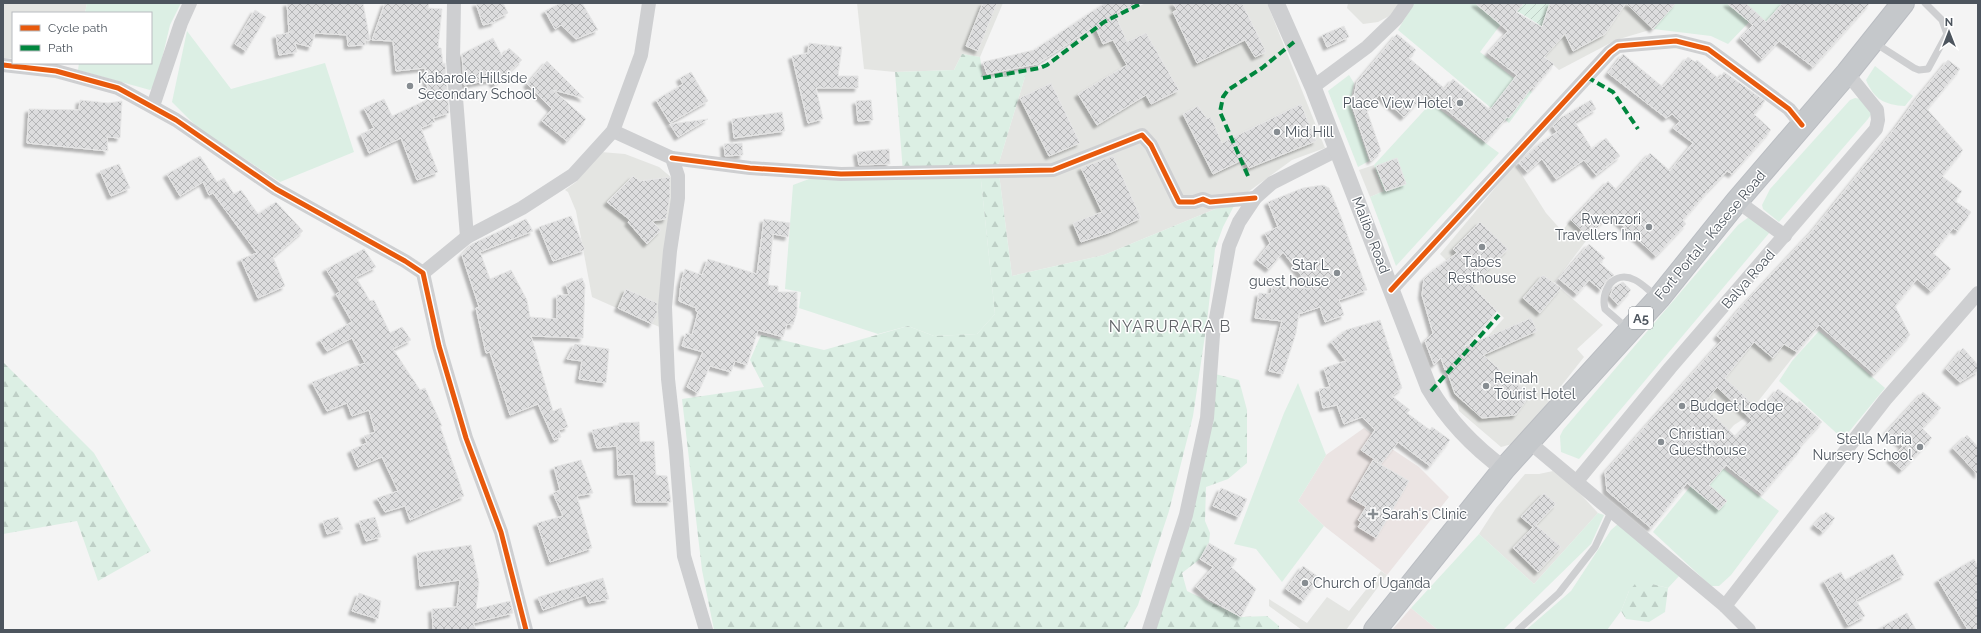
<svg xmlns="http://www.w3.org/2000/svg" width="1981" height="633" font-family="Raleway,sans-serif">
<defs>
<pattern id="forest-firs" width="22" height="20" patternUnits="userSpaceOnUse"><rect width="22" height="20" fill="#dcefe4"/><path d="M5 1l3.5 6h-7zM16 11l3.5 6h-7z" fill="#becfc6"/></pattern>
<pattern id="garden-furrows" width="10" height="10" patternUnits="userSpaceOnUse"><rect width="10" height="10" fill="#dcefe4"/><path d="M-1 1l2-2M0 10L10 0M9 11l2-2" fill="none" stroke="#becfc6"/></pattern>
<pattern id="building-cross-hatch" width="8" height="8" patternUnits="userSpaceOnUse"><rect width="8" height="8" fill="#ddddde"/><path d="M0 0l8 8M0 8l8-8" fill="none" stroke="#b5b6b7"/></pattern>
<filter id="shadow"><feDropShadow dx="-3.5" dy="3.5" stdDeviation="1" flood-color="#0004"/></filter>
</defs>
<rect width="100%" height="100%" fill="#f4f4f4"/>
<g fill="#e4e5e2">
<path d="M3,3H87L85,13H13V58H3Z"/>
<path d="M857,3H1003L980,57L962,54L954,70L895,72L864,69Z"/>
<path d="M1146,3H1267L1325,148L1292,160L1237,200L1104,255L1012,276L998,166L1027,70L1039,68L1108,21Z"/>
<path d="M1348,3H1403L1393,14L1378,22L1363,24L1347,8Z"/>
<path d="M1583,3H1626L1653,29L1616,40L1559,70L1545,57Z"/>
<path d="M601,152L625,154L659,167L679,184L664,329L592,297L576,211L568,192L565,190L576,182Z"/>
<path d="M1515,164L1546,213L1562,231L1571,220L1589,237L1554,283L1603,325L1577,349L1584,357L1516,443L1501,447L1459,411L1457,401L1451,394L1446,382L1504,318L1440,254Z"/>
<path d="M1374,165L1384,191L1370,197L1359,170Z"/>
<path d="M1754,342L1773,358L1784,344L1797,352L1745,418L1734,425L1713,449L1687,424Z"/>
<path d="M1553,471L1573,486L1598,513L1534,584L1479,534L1496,508L1525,474H1539Z"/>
<path d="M1381,571L1387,575L1346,630H1302L1269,606V599L1307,623L1327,597L1349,611Z"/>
</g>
<g fill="#ebe4e3">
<path d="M1364,428L1386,445L1419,467L1449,497L1387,575L1324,526L1298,501L1326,455Z"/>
<path d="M1411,608L1438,630H1392Z"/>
</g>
<g fill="#dcefe4">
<path d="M87,3H181L170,25L156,84L150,90L78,70L79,63H151V13H85Z"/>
<path d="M1414,3H1475L1501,24L1480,52L1532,92L1509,123L1398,30Z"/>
<path d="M1676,3H1727L1749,22L1728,44L1711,36L1653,29Z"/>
<path d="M1746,3H1783L1766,22Z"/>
<path d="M187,31L231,89L325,63L354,152L280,182L199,129L172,102Z"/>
<path d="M1875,66L1913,96L1905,106C1884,105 1874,99 1866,80Z"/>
<path d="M1349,75L1354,83L1350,104L1369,161L1358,167L1328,91Z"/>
<path d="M1855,98L1861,99L1872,113L1868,119L1779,222L1763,209L1762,205L1770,189L1850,100Z"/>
<path d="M1431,103L1499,153L1396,266L1370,197L1384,191L1374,165Z"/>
<path d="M980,171L995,314L977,334L934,336L908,326L878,334L799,308L801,292L785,289L793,185L817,176Z"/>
<path d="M1749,217L1770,232L1579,459L1561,452L1560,436L1563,430L1738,225Z"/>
<path d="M1819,331L1885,388L1843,439L1779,381L1792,361Z"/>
<path d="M1298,383L1326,455L1298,501L1324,526L1282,582L1256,549L1234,544L1284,413Z"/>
<path d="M1712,460L1779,511L1731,575L1719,586H1711L1653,532Z"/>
<path d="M1598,513L1604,515L1591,544L1503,630H1438L1411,608L1479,534L1534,584Z"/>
<path d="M1618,524L1680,575L1668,588L1652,584L1629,591L1621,611L1607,630H1526L1571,591L1611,530Z"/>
</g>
<g fill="url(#forest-firs)">
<path d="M962,54L980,57L983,77L1027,70L998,166L1012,276L1104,255L1237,200L1223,227L1215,249L1207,322L1193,416L1169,511L1138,605L1124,630H714L702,570L682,399L764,387L750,360L761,335L824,350L908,326L934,336L977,334L995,314L980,171L903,172L895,72L954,70Z"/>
<path d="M3,362L94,453L151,551L98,581L77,521L3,534Z"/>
<path d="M1215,374L1239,380L1247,410V463L1228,479L1206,487L1205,521L1210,533L1209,543L1200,559L1182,573L1187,591L1241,617L1267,616L1279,626V630H1143L1180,519Z"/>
<path d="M1635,584H1652L1668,588L1665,612L1649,622L1626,619L1621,611L1629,591Z"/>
</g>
<path fill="url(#garden-furrows)" d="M1524,3H1565L1561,38L1517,11Z"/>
<g fill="url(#building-cross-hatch)" stroke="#e6e6e6" fill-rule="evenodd" filter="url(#shadow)">
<path d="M287,3H363L370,40H365V45L348,46L347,35L315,33L311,47L295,43L297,52L279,55L276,35L289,33Z"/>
<path d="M385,3H429L428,8L442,9L438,48H441L443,64L445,63L449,113L433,118L435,122L421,128L438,172L417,180L401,138L369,153L361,134L374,128L364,108L384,99L392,116L429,99L425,68L396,71L393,41L372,40Z"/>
<path d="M476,3H503L508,13L494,20L495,22L483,25Z"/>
<path d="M561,3H582L598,30L576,39L561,25L555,29L545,11Z"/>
<path d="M983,3H997L978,51L966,46Z"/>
<path d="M1105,3H1137L1115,14L1127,42L1146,33L1179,90L1151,104L1146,95L1097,125L1078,94L1127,65L1113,40L1103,44L1095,26L1037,64L987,74L983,62L1034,50Z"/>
<path d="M1173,3H1242L1266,52L1255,57L1245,40L1197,63L1173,12L1177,10Z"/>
<path d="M1475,3H1524L1516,12L1542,27L1550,3H1626L1605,34L1573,51L1565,34L1544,57L1554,64L1534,88L1532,87L1509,118L1507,117L1486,142L1426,93L1404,117L1379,95L1367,111L1381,151L1371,161L1352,105L1357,82L1397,34L1416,50L1409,58L1445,89L1453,79L1490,110L1517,75L1488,53L1508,31Z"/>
<path d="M1626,3H1676L1653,29Z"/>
<path d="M1727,3H1746L1766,22L1783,3H1870L1813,67L1779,41L1762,59L1740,38L1753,25Z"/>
<path d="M255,10L266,17L246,51L235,44Z"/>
<path d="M1344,26L1349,37L1327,47L1322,35Z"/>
<path d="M493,38L502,56L509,48L522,60L495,85L491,80L464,85L462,54Z"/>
<path d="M809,43L842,47L838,76H858V88H816L823,119L808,123L792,56L808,53Z"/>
<path d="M1623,54L1663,87L1688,57L1695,62L1697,60L1719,79L1724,72L1765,101L1754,114L1771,130L1732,174L1727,171L1706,193L1683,220L1686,224L1656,256L1610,214L1589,237L1571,220L1608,181L1617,190L1650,153L1670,171L1693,143L1673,128L1680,121L1672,114L1666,118L1608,73Z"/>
<path d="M1948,60L1960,69L1927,109L1963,150L1942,176L1962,191L1955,201L1971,212L1958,231L1953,228L1933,253L1951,269L1931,291L1917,279L1895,306L1910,335L1874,374L1819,325L1797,352L1784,344L1773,358L1754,342L1725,378L1760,411L1778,389L1797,403L1799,401L1822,422L1800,446L1801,448L1762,494L1726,465L1709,485L1727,501L1719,510L1687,483L1651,528L1607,491L1605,472L1722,340L1717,336L1740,308L1813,230L1896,127L1917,98ZM1717,387L1752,420L1736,437L1703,405Z"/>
<path d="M547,61L584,98L553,90L586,119L567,141L542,121L552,109L527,84Z"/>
<path d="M691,72L708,101L670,123L656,100L683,84L680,78Z"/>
<path d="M1051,83L1080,143L1049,156L1020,98Z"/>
<path d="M80,100L108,103L122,101L120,138L107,137L108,151L27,143L29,109L79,110Z"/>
<path d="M871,100L873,120L858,121L856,101Z"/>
<path d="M1591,100L1596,109L1575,122L1592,149L1606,138L1620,156L1596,175L1584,160L1556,179L1542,159L1527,172L1519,163L1539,144L1557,132L1553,126L1562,117Z"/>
<path d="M1301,104L1316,141L1249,168L1244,159L1213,174L1183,114L1198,106L1207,119L1211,117L1222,143Z"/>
<path d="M782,112L785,131L734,138L732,119Z"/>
<path d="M708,119L678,137L670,124Z"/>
<path d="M742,143L743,155L725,156L724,144Z"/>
<path d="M889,149L890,164L859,165L857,152Z"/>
<path d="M200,156L217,182L224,178L234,194L241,190L258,214L276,202L303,231L273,257L285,286L258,298L241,259L257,253L213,193L209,195L203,182L180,196L167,174Z"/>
<path d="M1113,156L1141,218L1111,232L1081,242L1073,223L1102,212L1081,168Z"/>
<path d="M1397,158L1406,184L1386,191L1376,166Z"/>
<path d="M119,164L130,188L111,196L100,171Z"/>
<path d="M633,176L640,181L670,177V197L666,219L652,221L661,230L647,244L628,222L630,220L607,202Z"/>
<path d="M1323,185L1329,188L1341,217L1367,290L1339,300L1344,315L1325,322L1320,307L1299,314L1296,333L1283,374L1269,371L1282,321L1255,318L1259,293L1271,294L1273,285L1312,289L1283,252L1269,269L1257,260L1270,243L1265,233L1278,227L1268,202L1303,188Z"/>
<path d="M571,216L585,250L553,261L539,227Z"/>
<path d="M526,219L533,231L480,252L490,279L511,270L527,300L530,317L557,319V295H569L566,284L582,278L585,285L583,338L531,336L553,411L561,408L568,427L559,430L561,437L554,440L538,404L510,415L490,352L486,353L476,308L479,307L462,255L472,244Z"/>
<path d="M764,219L790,223L788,237L773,234L768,285L778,286V292H797V312L793,325L787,324L783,337L758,330L747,365L735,361L731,372L710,366L698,393L687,387L703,352L682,346L686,333L692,335L698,312L696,311V308L679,301L681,283L685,269L702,275L708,259L757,274Z"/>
<path d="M1480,222L1508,249L1472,286L1497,311L1464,347L1531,318L1537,331L1483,355L1530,395L1516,415L1482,418L1455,394L1446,368L1445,370L1441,358L1434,365L1425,341L1433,333L1422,295L1424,279L1436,268L1457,253L1453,249Z"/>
<path d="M1589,244L1605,258L1600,263L1614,275L1606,281L1601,290L1589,280L1577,294L1559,279Z"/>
<path d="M364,249L376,267L356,277L370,301L374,300L390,333L402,327L411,340L393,349L420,390L425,388L442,426H440L464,496L410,520L405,506L385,512L377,498L398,491L382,457L358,467L351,450L367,443L364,436L375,432L369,410L352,416L347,403L327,411L312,382L365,363L352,338L327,351L320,340L352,322L336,294L340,292L326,269Z"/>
<path d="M1543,275L1561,288L1540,313L1523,298Z"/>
<path d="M1623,282L1631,290L1618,305L1610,296L1614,287Z"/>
<path d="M626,289L657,303V314L652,324L618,308Z"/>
<path d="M1380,320L1402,388L1392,396L1410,410L1407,413L1430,430L1432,427L1450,440L1430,466L1398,442L1381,464L1361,450L1375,430L1362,417L1344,424L1337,405L1323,408L1319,389L1330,387L1324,368L1346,361L1331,342L1346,330Z"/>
<path d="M575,344L609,349L606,383L579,379L582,361L567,359Z"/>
<path d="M1963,348L1978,365V371L1960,382L1946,369Z"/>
<path d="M1923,392L1941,408L1922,428L1932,438L1902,470L1890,459L1903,446L1887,431Z"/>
<path d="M639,422L640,442L654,441L656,475L667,476L671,502H636L634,474L618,475L617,446L597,448L592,430L619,425V423Z"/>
<path d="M1967,435L1978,447V475L1953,448Z"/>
<path d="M581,460L593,493L577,496L592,548L550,562L537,523L563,516L553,493L560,490L554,467Z"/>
<path d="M1373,460L1409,481L1376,538L1358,527L1361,522L1358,520L1366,507L1351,498Z"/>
<path d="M1221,488L1247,499L1239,517L1213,506Z"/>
<path d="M1544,493L1556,504L1536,525L1561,547L1538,572L1513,548L1533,527L1521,517Z"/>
<path d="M1826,512L1835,518L1823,532L1814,525Z"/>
<path d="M338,517L343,529L327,534L323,521Z"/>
<path d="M375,517L381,537L366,541L359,521Z"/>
<path d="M1209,543L1237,559L1231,567L1256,589L1241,617L1209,599L1196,587L1213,567L1200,559Z"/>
<path d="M471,545L479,583L476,609L510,601L513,613L473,623L476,630H433L432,609L457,607L460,580L420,586L417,553Z"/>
<path d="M1893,554L1904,575L1856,600L1865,616L1848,625L1824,581L1841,572L1845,580Z"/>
<path d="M1974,559L1978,567V630H1968L1938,580Z"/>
<path d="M1303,566L1320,578L1303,601L1286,589Z"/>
<path d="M603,578L609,599L589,603L586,595L543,610L538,597Z"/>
<path d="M359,593L381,601L378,619L352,611Z"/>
<path d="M1907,613L1916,630H1876Z"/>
</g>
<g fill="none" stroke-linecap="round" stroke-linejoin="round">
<defs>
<path id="trunk" d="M1375,630L1504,469L1659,298L1737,201L1847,73L1903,3"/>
</defs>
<use href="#trunk" stroke="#babdc2" stroke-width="24"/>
<g stroke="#cecfd1" stroke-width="7">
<path d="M1875,43L1914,68L1919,70L1928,69L1947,34L1942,20L1925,3"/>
<path d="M1628,329L1605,309C1600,291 1614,269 1635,280C1643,284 1650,292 1658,297"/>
<path d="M1518,630L1559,593L1595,547L1612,510"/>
</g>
<g stroke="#cecfd1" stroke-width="14">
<path d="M454,3L453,60L467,237"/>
<path d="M3,65L56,71L118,88L176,120L276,189L405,261L423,273L439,346L466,438L501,532L526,630"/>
<path d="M1313,87L1367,47L1396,19L1407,3"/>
<path d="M153,106L181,23L190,3"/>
<path d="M613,131L672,158L678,176V198L670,251L665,307L668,379L676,451L684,556L706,630"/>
<path d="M672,158L750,168L841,174L1053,170L1142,135L1151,145L1179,202H1194L1203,199L1210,202L1255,198"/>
<path d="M1737,201L1785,236"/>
<path d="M423,273L467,237L522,208L573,175L613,131L641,55L649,3"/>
<path d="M1391,290L1610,52L1618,46L1629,45L1676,41L1708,49L1789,109L1802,125"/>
<path d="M1529,442L1725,606L1749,630"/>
<path d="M1577,481L1670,368L1876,129L1878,120L1877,110L1847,73"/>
<path d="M1725,606L1885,400L1978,293"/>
<path d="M1149,630L1186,515L1207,418L1213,335L1229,246L1239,222L1255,198L1272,183L1337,150"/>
</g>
<path stroke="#cecfd1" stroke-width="17" d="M1276,3L1313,87L1429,388C1448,420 1474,447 1504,469"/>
<use href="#trunk" stroke="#c5c8cb" stroke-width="22"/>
<g stroke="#00873e" stroke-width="4" stroke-dasharray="8 4" stroke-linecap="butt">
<path d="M1587,77L1613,92L1638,129"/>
<path d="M983,78L1040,68L1047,65L1104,22L1142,3"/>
<path d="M1248,176L1220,112L1223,97L1228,90L1262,68L1294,42"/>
<path d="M1431,391L1499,315"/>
</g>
<defs>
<g id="cycleway">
<path d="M3,65L56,71L118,88L176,120L276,189L405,261L423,273L439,346L466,438L501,532L526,630"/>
<path d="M672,158L750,168L841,174L1053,170L1142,135L1151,145L1179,202H1194L1203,199L1210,202L1255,198"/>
<path d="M1391,290L1610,52L1618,46L1629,45L1676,41L1708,49L1789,109L1802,125"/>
</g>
</defs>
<use href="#cycleway" stroke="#fff" stroke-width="8"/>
<use href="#cycleway" stroke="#e8590c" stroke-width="5"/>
</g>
<g fill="#878d92" stroke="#fff" stroke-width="1.5">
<circle cx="410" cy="86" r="4"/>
<circle cx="1460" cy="103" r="4"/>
<circle cx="1277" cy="132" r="4"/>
<circle cx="1649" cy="227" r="4"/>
<circle cx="1482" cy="247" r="4"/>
<circle cx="1337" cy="273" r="4"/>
<circle cx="1486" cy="386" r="4"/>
<circle cx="1682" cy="406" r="4"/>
<circle cx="1661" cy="442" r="4"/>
<circle cx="1920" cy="447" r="4"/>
<path d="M1371 508h4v4h4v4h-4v4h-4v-4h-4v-4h4z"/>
<circle cx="1305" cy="583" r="4"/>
</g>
<g text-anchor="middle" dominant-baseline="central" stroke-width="3" stroke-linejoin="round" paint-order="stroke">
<rect fill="#fff" stroke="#82888e" stroke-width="1" x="1629" y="307" width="24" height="22" rx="3"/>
<g font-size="13" font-weight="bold" fill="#4d555e">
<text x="1641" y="318">A5</text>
</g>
<g font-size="14" fill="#4d555e" stroke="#fff" text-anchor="start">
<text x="418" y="78">Kabarole Hillside<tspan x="418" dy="16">Secondary School</tspan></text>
<text x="1452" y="103" text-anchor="end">Place View Hotel</text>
<text x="1285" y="132">Mid Hill</text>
<text x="1641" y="219" text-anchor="end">Rwenzori<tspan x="1641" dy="16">Travellers Inn</tspan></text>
<text x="1482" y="262" text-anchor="middle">Tabes<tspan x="1482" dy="16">Resthouse</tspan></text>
<text x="1329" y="265" text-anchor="end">Star L<tspan x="1329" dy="16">guest house</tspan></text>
<text x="1494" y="378">Reinah<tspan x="1494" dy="16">Tourist Hotel</tspan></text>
<text x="1690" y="406">Budget Lodge</text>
<text x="1669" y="434">Christian<tspan x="1669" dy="16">Guesthouse</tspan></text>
<text x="1912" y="439" text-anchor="end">Stella Maria<tspan x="1912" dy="16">Nursery School</tspan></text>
<text x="1382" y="514">Sarah's Clinic</text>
<text x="1313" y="583">Church of Uganda</text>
</g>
<g font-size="14" fill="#4d555e" stroke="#fff">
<text transform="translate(1371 235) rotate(69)">Malibo Road</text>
<text transform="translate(1710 235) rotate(-50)">Fort Portal - Kasese Road</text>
<text transform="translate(1748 279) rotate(-49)">Balya Road</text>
</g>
<g font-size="16" letter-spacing="1" fill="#606367" stroke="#fff">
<text x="1170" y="326">NYARURARA B</text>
</g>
</g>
<rect width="1981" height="633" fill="none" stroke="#4d555e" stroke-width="8"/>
<rect x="12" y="12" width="140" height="52" fill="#ffffff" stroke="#b8bbbf"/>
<rect x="20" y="25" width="20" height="6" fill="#e8590c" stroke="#b8bbbf"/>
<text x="48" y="32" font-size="12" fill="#4d555e">Cycle path</text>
<rect x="20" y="45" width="20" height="6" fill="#00873e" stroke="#b8bbbf"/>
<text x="48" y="52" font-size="12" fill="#4d555e">Path</text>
<g transform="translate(1949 32)" stroke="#ffffff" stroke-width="3" paint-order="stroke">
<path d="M0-3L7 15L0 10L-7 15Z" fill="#4d555e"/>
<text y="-6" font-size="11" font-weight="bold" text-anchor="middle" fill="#4d555e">N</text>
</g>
</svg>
